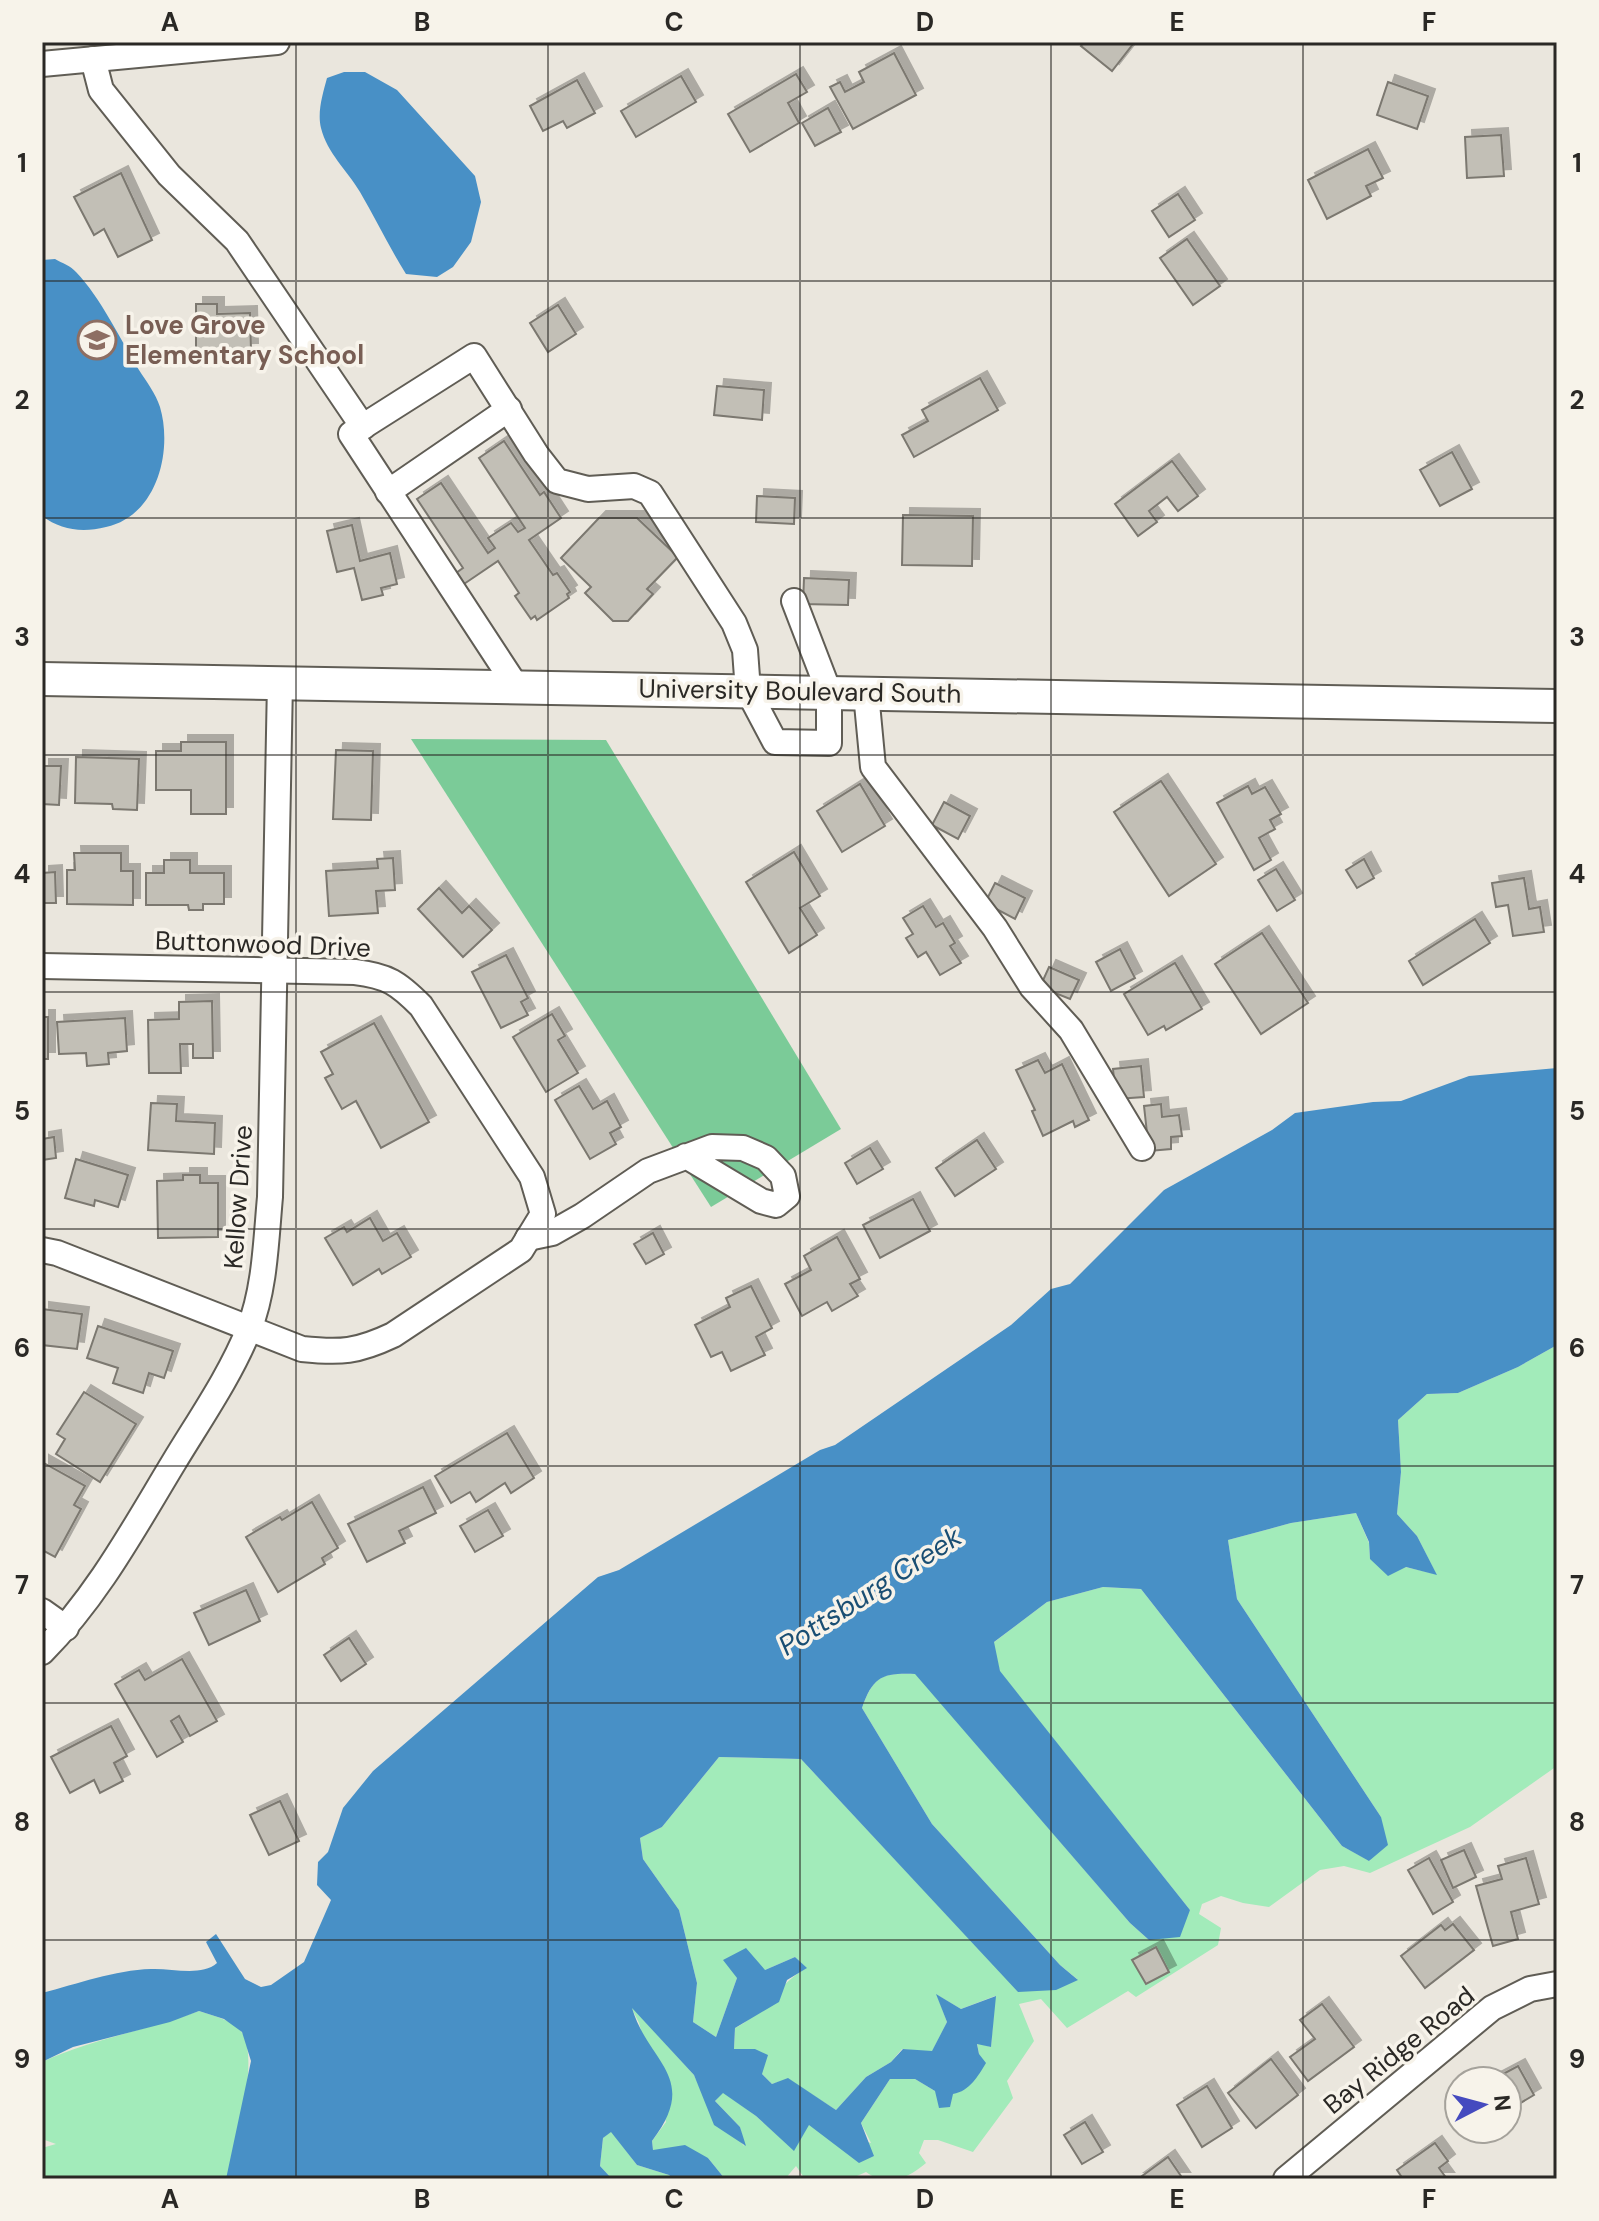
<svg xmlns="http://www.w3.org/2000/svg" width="1599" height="2221" font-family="'DM Sans',sans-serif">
<defs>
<filter id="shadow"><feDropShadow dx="7" dy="-7" stdDeviation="0" flood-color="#0004"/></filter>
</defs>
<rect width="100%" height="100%" fill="#eae6dd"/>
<g fill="#a2ebba">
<path d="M1557,1345V1766L1470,1827L1370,1873L1344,1866L1320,1870L1269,1907L1243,1903L1221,1896L1202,1904L1199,1914L1221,1928L1218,1945L1136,1997L1128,1991L1067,2028L1041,1999L1019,2004L1034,2041L1007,2081L1013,2098L973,2152L938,2140H924L919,2153L926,2163C908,2178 888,2188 866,2172L850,2179H805L796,2166L785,2179H725L708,2158L653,2151L652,2141L666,2122L639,2023L630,2005L694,2075L704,2097L744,2146L740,2127L715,2101L723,2092L756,2116L794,2150L809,2124L871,2143L861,2123L890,2079H915L935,2091L953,2094L979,2054L977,2043L991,2047L995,1996L961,2009L937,1995L947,2022L932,2052L902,2049L891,2062L866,2077L836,2110L788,2079L772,2084L762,2074L755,2049H734L735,2028C766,2012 776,1986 806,1968L795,1957L765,1970L737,1978L716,2037L693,2022L697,1983L679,1910L643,1859L640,1838L662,1827L719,1757L801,1759L1018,1991L1077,1979L1060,1965L932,1824L862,1708C874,1675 882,1673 916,1674L1130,1923L1149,1940L1190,1910L1000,1672L993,1643L1047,1602L1103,1587L1141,1589L1342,1846L1370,1861L1381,1817L1237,1599L1228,1540L1291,1523L1356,1513L1369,1543L1370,1559L1436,1574L1417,1536L1397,1514L1401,1472L1398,1420L1427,1394L1458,1393L1518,1367Z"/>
<path d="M199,2011C213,2016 235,2020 243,2034C259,2064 235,2143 228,2177L43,2179L42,2148L56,2144L42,2139V2062C92,2039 147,2030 199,2011Z"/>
<path d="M611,2131L637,2165L669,2175L673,2179H612L600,2166L603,2138Z"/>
</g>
<path fill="#7bcb98" d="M411,739L606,740L841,1129L711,1207Z"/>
<g fill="#4890c6">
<path d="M344,72H365L397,90L475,176L481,202L471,242L453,267L437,277L406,274C389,247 376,219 360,192C347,170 327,153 321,128C317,112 323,93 327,78Z"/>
<path d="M55,259C62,263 71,266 76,272C101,298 120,339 139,370C146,381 156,394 160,407C173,451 157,516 106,527C82,533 61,530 42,516V260Z"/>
<path d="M1557,1068V1345L1518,1367L1458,1393L1427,1394L1398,1420L1401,1472L1397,1514L1417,1536L1437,1575L1406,1567L1388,1576L1370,1559L1369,1542L1356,1513L1291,1523L1228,1540L1237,1599L1381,1817L1388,1845L1369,1861L1342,1846L1141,1589L1103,1587L1047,1602L994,1642L1000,1671L1190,1910L1180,1937L1149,1940L1130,1923L915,1674C883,1673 873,1676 862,1708L932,1824L1060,1965L1078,1980L1056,1990L1018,1992L801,1759L719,1757L662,1827L640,1838L643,1859L679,1910L697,1983L693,2022L716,2037L737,1978L723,1960L746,1948L765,1970L795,1957L807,1968L787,1980L779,2002L735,2028L734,2049H755L768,2055L762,2074L772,2084L788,2078L836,2110L866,2077L891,2062L903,2049L932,2051L947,2022L936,1994L961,2009L996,1996L991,2047L977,2044L979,2054L986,2063C978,2076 970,2091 953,2094L950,2107L939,2108L935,2091L915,2079H890L861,2123L874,2156L859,2163L809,2125L794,2151L756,2116L723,2093L715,2101L740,2127L746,2146L714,2125L694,2075L632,2008C648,2063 701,2077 652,2141L653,2150L685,2145L708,2158L725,2179H673L669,2175L637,2165L611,2132L603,2138L600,2166L612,2179H226L251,2061L242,2032L224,2019L199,2011L170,2022L73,2047L42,2062V1993C77,1984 115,1970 151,1969C172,1968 201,1977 217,1963L206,1942L216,1934L245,1979L261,1987L271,1985L304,1962L331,1900L317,1885L318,1862L328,1852L343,1808L373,1771L598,1577L619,1570L820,1450L835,1445L1011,1325L1051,1289L1070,1284L1164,1190L1272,1130L1295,1113L1373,1102L1401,1101L1469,1076Z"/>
</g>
<g fill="#c2bfb6" stroke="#7b7870" stroke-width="2" filter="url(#shadow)">
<path d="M1084,42H1131L1133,44L1112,71L1081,46Z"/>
<path d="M894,53L916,95L853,129L830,87L840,82L845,92L864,82L859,72Z"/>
<path d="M796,74L807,92L788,103L799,123L750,152L728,114Z"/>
<path d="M681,76L696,102L636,137L621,111Z"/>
<path d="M577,80L595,113L567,128L563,121L543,131L530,106Z"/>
<path d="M1388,82L1428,96L1417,129L1377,115Z"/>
<path d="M828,108L841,132L815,146L802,123Z"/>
<path d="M1501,135L1504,176L1467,178L1465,137Z"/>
<path d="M1368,149L1383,178L1366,186L1371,196L1327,219L1308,180Z"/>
<path d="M121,173L152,240L118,257L104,229L94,235L74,197Z"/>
<path d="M1178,194L1195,220L1169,237L1152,211Z"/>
<path d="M1187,239L1220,286L1193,305L1160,258Z"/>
<path d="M196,304H217V314L250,313L251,350L196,351Z"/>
<path d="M558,305L576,334L548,352L530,323Z"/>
<path d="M980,378L998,410L914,457L902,435L928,421L922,410Z"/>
<path d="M717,386L764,390L762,420L714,415Z"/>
<path d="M504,441L540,495L544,492L561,518L529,540L553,575L557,573L570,592L567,594L569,598L537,620L535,616L531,619L515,596L519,593L498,561L464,584L456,573L463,568L417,499L441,483L488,553L495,548L488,538L511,523L518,532L525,528L479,458Z"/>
<path d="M1452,452L1472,489L1440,506L1420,470Z"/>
<path d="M1172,461L1198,496L1178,511L1167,497L1149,511L1157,522L1138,536L1115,504Z"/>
<path d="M757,496L795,498L794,524L756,522Z"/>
<path d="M903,515L973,516L972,566L902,565Z"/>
<path d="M599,518H637L678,557L647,589L653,594L628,621H613L585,593L591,587L561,558Z"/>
<path d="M352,525L360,561L390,553L397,584L381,588L383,595L362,600L354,568L337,572L327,531Z"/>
<path d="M804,578L849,580L848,605L803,604Z"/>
<path d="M181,742H226V814H191V790H156V751H181Z"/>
<path d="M336,750L373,751L371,820L333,819Z"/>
<path d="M76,757L139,759L137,810L113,809L112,804L75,803Z"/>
<path d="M42,766H61L59,805L42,804Z"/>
<path d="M1161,781L1216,864L1169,896L1114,812Z"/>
<path d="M860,784L885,826L842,852L817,811Z"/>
<path d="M1248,786L1252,794L1265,787L1281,814L1270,820L1275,829L1259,838L1271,860L1254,870L1217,803Z"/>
<path d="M944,802L970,816L958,839L932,825Z"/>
<path d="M794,852L820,896L800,908L817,935L789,953L746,882Z"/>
<path d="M74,853H121V871H133V905L67,904V870H75Z"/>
<path d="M393,858L395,890L376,891L378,913L329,916L326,871L378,868L377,859Z"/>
<path d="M1364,859L1374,878L1357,888L1346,870Z"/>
<path d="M164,860H190V873H224V904H203V910H189L188,905H146V873H164Z"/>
<path d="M1276,869L1295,900L1277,911L1258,880Z"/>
<path d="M55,872L56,903H42V873Z"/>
<path d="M1524,878L1529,909L1540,907L1544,932L1513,936L1508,905L1496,907L1492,883Z"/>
<path d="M995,883L1025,898L1015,919L985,903Z"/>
<path d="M439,888L462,913L469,906L492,930L463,957L418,909Z"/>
<path d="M923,906L936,927L943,923L955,943L950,946L961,963L940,975L926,952L918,957L906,938L913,934L903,918Z"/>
<path d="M1475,919L1490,943L1423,985L1409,961Z"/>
<path d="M1262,933L1308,1003L1261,1034L1215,964Z"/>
<path d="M1120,949L1135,978L1111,991L1096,962Z"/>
<path d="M506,955L528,998L521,1002L528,1015L501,1028L472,972Z"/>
<path d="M1175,963L1202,1009L1166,1030L1164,1026L1148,1035L1124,994Z"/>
<path d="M1049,967L1079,980L1070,999L1040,987Z"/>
<path d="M212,1001L213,1058H193V1044H180L181,1073H149L148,1020L179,1019V1002Z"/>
<path d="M552,1014L565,1036L558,1040L578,1073L546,1092L513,1037Z"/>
<rect x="42" y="1017" width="6" height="42"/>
<path d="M125,1018L127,1051L108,1053L109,1064L87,1066L86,1053L59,1054L57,1022Z"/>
<path d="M374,1023L429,1122L381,1148L356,1101L342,1109L325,1078L333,1074L321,1052Z"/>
<path d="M1038,1060L1045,1073L1062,1064L1089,1120L1075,1127L1073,1121L1043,1136L1032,1111L1035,1110L1016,1070Z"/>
<path d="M1141,1066L1144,1097L1116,1099L1113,1069Z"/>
<path d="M579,1086L593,1109L607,1101L621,1127L610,1133L616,1144L590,1159L555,1100Z"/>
<path d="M151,1103L177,1104L176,1121L215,1123L214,1154L148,1150Z"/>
<path d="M1161,1104L1162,1117L1179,1115L1182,1136L1171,1137V1149L1149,1151L1144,1106Z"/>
<path d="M54,1137L56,1158L42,1160V1139Z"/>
<path d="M977,1140L996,1169L955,1196L936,1168Z"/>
<path d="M870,1148L883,1169L857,1184L845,1163Z"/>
<path d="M76,1159L128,1175L118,1207L95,1200L94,1206L65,1198Z"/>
<path d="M183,1175H200V1183H218V1237L158,1238L157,1181L183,1180Z"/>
<path d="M913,1199L930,1231L880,1258L863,1225Z"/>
<path d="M370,1218L383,1241L397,1233L411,1257L382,1274L379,1269L353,1285L325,1238L344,1227L347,1232Z"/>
<path d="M653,1233L664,1254L646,1264L634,1244Z"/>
<path d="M837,1237L860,1279L850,1284L858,1296L832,1311L827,1302L802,1316L785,1284L811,1270L804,1256Z"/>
<path d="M751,1286L772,1328L756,1337L765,1355L731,1371L722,1352L711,1357L695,1325L730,1307L726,1298Z"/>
<path d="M42,1309L82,1314L77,1349L42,1345Z"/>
<path d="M98,1326L173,1351L164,1378L149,1373L143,1393L113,1383L118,1368L87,1358Z"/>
<path d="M84,1392L136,1424L100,1482L56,1454L65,1439L57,1434Z"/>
<path d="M507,1433L534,1478L511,1493L505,1483L476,1502L470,1492L451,1503L435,1476Z"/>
<path d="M42,1462L85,1486L74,1505L81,1509L55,1557L42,1550Z"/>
<path d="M423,1487L436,1513L399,1531L405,1543L367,1562L348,1524Z"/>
<path d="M312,1502L338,1548L322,1558L325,1564L278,1592L246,1537L280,1517L282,1520Z"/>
<path d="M488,1510L503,1536L475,1552L460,1526Z"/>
<path d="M246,1590L260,1621L209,1645L194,1613Z"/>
<path d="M349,1638L366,1664L341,1681L324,1655Z"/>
<path d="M182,1659L217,1721L190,1736L179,1716L171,1721L183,1742L157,1757L115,1684L139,1670L145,1680Z"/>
<path d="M111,1726L127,1756L114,1763L123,1781L100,1793L94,1780L70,1793L51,1757Z"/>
<path d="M280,1801L299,1841L269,1855L250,1815Z"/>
<path d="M1464,1850L1476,1877L1453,1888L1441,1860Z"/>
<path d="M1429,1858L1453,1902L1433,1914L1408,1870Z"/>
<path d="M1526,1858L1539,1904L1511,1912L1518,1939L1493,1946L1476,1886L1502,1879L1498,1866Z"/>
<path d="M1453,1924L1474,1950L1425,1988L1401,1956L1441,1925L1445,1930Z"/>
<path d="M1156,1947L1169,1972L1146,1984L1132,1960Z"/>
<path d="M1322,2004L1354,2047L1308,2081L1290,2057L1315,2039L1300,2020Z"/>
<path d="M1271,2059L1298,2095L1256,2128L1228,2093Z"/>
<path d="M1518,2066L1534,2095L1507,2111V2081H1490Z"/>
<path d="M1207,2086L1232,2128L1202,2147L1177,2105Z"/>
<path d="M1085,2122L1103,2152L1082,2164L1064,2135Z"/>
<path d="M1435,2143L1448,2161L1439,2168L1447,2179H1403L1397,2170Z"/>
<path d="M1168,2157L1183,2179H1138Z"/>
</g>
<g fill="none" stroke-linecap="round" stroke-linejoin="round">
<defs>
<g id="minor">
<path d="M93,59L101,90L169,175L237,241L363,427"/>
<path d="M42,64L277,42"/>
<path d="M388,492L509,409"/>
<path d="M516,686L351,434L474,356L536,454L557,481L588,489L634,486L650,493L734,623L745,650L748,691L775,742L829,743V692L794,601"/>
<path d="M866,693L873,767L995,928L1032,987L1071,1030L1142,1148"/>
<path d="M42,966L355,972C388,976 398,983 421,1006L532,1177L543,1214L521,1250L393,1335C357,1352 341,1353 302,1349L57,1253L42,1250"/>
<path d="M528,1238L552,1233L582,1216L648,1171L712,1147L743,1148L766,1158L783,1176L787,1196L776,1205L761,1201L686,1156"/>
<path d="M42,1611L66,1628"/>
<path d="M42,1652C97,1597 134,1528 174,1462C200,1419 230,1376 249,1329C265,1289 266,1240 270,1197L280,682"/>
<path d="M1286,2179L1492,2008L1530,1989L1557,1984"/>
</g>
<path id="major" d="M42,679L1557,706"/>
</defs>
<use href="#minor" stroke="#605d55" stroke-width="28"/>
<use href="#major" stroke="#605d55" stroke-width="36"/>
<use href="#minor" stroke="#fff" stroke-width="24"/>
<use href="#major" stroke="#fff" stroke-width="32"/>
</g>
<path fill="none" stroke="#2a2825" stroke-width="2" stroke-opacity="0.55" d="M296,42V2179M548,42V2179M800,42V2179M1051,42V2179M1303,42V2179M42,281H1557M42,518H1557M42,755H1557M42,992H1557M42,1229H1557M42,1466H1557M42,1703H1557M42,1940H1557"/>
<defs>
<symbol id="school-ring" viewBox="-11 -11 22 22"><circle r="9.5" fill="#f7f3ea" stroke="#8d6e63" stroke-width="1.5"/><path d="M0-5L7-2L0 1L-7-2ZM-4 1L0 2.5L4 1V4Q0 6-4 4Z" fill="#8d6e63"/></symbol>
</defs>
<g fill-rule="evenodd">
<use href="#school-ring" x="75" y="318" width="44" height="44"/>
</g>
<g text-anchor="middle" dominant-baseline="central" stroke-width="7" stroke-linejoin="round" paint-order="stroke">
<g font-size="26" font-weight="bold" fill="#785e54" stroke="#f7f3ea" text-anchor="start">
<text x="125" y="325">Love Grove<tspan x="125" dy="30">Elementary School</tspan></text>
</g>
<g font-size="26" fill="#2a2825" stroke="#f7f3ea">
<text transform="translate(800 691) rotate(1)">University Boulevard South</text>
<text transform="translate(263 944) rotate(2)">Buttonwood Drive</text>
<text transform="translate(238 1197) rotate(-86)">Kellow Drive</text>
<text transform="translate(1399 2050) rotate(-39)">Bay Ridge Road</text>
</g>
<g font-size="28" font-style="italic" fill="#194e73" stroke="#f7f3ea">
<text transform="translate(870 1591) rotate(-33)">Pottsburg Creek</text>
</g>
</g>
<rect width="1599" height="2221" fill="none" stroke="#f7f3ea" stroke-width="88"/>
<g transform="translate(1483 2105) rotate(84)"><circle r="38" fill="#f7f3ea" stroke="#a5a29b" stroke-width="2"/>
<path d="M0-6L14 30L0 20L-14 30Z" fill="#454abf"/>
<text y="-12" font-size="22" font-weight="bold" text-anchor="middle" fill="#2a2825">N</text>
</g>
<rect x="44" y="44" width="1511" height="2133" fill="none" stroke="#2a2825" stroke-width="3"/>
<g font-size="26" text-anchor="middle" font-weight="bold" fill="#2a2825">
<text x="170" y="31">A</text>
<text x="422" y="31">B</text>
<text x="674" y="31">C</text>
<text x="925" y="31">D</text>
<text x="1177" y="31">E</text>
<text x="1429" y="31">F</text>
<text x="22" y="172">1</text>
<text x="1577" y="172">1</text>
<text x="22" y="409">2</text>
<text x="1577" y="409">2</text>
<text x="22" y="646">3</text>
<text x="1577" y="646">3</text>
<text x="22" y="883">4</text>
<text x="1577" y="883">4</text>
<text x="22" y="1120">5</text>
<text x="1577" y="1120">5</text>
<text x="22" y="1357">6</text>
<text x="1577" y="1357">6</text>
<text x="22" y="1594">7</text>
<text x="1577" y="1594">7</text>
<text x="22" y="1831">8</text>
<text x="1577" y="1831">8</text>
<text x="22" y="2068">9</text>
<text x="1577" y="2068">9</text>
<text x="170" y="2208">A</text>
<text x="422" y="2208">B</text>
<text x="674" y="2208">C</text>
<text x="925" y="2208">D</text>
<text x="1177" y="2208">E</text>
<text x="1429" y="2208">F</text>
</g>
</svg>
